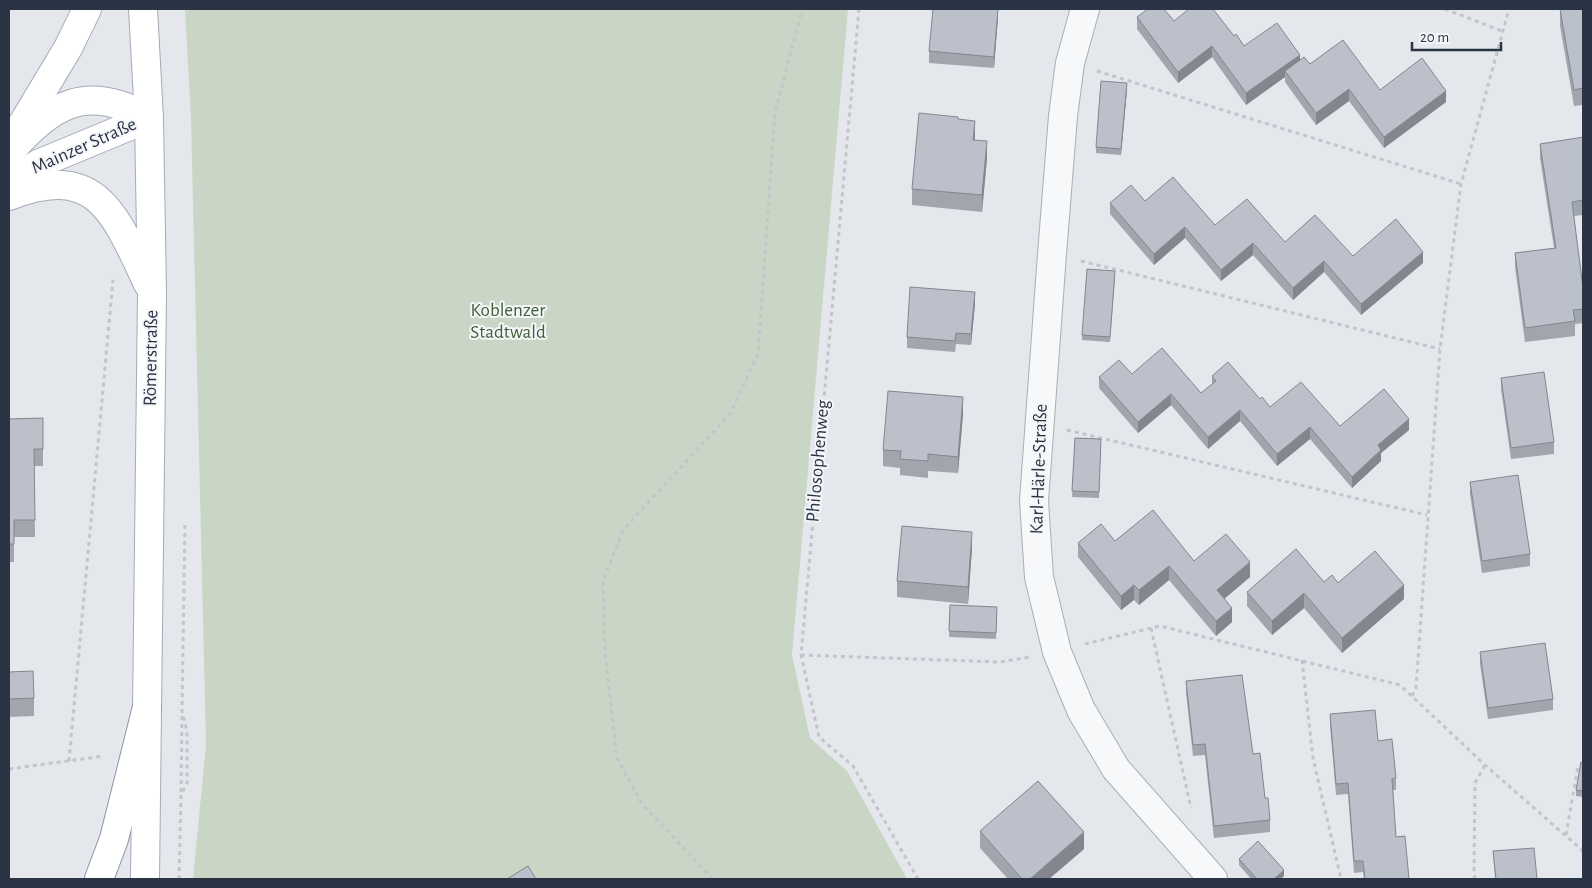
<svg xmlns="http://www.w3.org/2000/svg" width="1592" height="888" font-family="'Alegreya Sans',sans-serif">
<rect width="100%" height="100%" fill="#e4e7ec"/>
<path fill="#c9d6c5" d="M185,9H848L792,655L810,738L847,771L907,879H193L206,745L191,118Z"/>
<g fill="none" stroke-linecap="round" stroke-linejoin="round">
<defs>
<path id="minor" d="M1085,9L1070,63L1063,116L1052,254L1034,501L1039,577L1057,652L1081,710L1116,769L1213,879"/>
<g id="major">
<path d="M143,9L149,118L152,293L145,879"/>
<path d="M17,133L68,48L87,9"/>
<path d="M9,153C52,103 87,83 149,118"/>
<path d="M9,183L38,164L149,118"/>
<path d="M9,196C97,161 115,214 148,284"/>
</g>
<path id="highway" d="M99,879L114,839L147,707"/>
</defs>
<use href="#minor" stroke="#a9aeb7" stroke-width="30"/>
<use href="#major" stroke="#a3abb8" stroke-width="30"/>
<use href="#highway" stroke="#8b94a3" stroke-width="30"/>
<g stroke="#c2c5cb" stroke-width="3" stroke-dasharray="4 4" stroke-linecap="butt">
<path d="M859,9L801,655L819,737L853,766L918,879"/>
<path d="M1445,9L1502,31"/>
<path d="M1097,71L1461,184"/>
<path d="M1081,261L1440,349"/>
<path d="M1067,430L1427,515"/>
<path d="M1151,628L1191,808"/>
<path d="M1085,644L1160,626L1400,685L1485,765L1583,851"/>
<path d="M801,655L1000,662L1030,657"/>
<path d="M1302,660L1313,758L1341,879"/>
<path d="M1412,696L1416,688L1440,349L1461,184L1509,9"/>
<path d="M69,761L113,280"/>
<path d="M9,769L104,756"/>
<path d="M181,792L182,716"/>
<path d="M1566,835L1578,766L1583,763"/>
<path d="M179,879L181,795L187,783V731L182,711L185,523"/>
<path d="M713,879L642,804L617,758L605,652L603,581L623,530L730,414L758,354L775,113L802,9"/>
<path d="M1475,879L1474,871L1475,783L1485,765"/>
</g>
<use href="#minor" stroke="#f7f8fa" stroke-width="28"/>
<use href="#major" stroke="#fff" stroke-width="28"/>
<use href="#highway" stroke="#fff" stroke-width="28"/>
</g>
<g fill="#a1a5ae">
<path d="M1560,9H1583V105L1574,106L1560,26Z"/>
<path d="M998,17L994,68L929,63V51Z"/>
<path d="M1137,17L1174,21L1234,36L1244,46L1300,60L1380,90L1446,102L1384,148L1349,101L1316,125L1285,82V77L1246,105L1212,57L1178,83L1137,29Z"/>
<path d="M1127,89L1121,155L1096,153V147Z"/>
<path d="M958,119L987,158L982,212L912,205V189Z"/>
<path d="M1583,137V215L1574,216L1583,288V323L1575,324V336L1525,342L1515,267V253L1554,248L1540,158V144Z"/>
<path d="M1145,201L1215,225L1285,242L1353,256L1423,263L1361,315L1324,272L1293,300L1253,255L1221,281L1185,238L1154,265L1110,214V203Z"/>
<path d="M1115,277L1110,342L1082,340V335Z"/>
<path d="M975,304L971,345L956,344L955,352L907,348V337Z"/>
<path d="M1132,374L1201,393L1212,384V376L1260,399L1270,407L1340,426L1409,430L1381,453V461L1352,488L1310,439L1277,466L1240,421L1208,449L1171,405L1138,433L1099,388V377Z"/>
<path d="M1501,378L1554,442V454L1511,459L1501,389Z"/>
<path d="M963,414L958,473L928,471V478L900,475V468L883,466V450Z"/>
<path d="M43,418V466H34L35,537H14V562H9V419Z"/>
<path d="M1075,438L1101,439L1099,498L1072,497Z"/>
<path d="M1470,482L1530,554V566L1482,573L1470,494Z"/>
<path d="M1115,541L1250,577L1224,599L1232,622L1216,636L1169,580L1139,605L1134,600L1121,610L1078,557V543Z"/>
<path d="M972,548L968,604L897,597V581Z"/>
<path d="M1324,582L1338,583L1404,599L1342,653L1304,608L1272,635L1247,606V592Z"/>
<path d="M950,605L997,607L996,639L949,637Z"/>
<path d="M1480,652L1553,699V710L1488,719L1480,664Z"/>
<path d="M9,672L34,698V716L9,717Z"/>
<path d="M1186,681L1253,754L1265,798L1270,820V832L1214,838L1205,755L1193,756L1186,693Z"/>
<path d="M1330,714L1378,741L1396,778V790H1393L1396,837L1409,879H1364L1363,872L1354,873L1348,794L1336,795L1330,726Z"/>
<path d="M1583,763V797L1576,796V790Z"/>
<path d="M980,831L1084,849L1049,879H1008L980,848Z"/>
<path d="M1493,851L1537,879H1495Z"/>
<path d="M1239,859L1284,876L1280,879H1251L1239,865Z"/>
</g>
<g fill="#83868d">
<path d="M998,9V17L994,68V57Z"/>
<path d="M1212,46V57L1178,83V72Z"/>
<path d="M1300,55V66L1285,71V77L1246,105V93Z"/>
<path d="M1127,83V89L1121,155V149Z"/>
<path d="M1349,89V101L1316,125V113Z"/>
<path d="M1446,91V102L1384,148V137Z"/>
<path d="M975,121V137L973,156V140Z"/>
<path d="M987,141V158L982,212V195Z"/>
<path d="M1185,227V238L1154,265V254Z"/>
<path d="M1253,243V255L1221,281V270Z"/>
<path d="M1423,252V263L1361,315V304Z"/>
<path d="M1324,261V272L1293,300V288Z"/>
<path d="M975,292V304L971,345V334Z"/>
<path d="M1171,394V405L1138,433V422Z"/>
<path d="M963,397V414L958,473V457Z"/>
<path d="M1240,410V421L1208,449V437Z"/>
<path d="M1409,419V430L1381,453V461L1352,488V477L1378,445Z"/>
<path d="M1310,427V439L1277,466V454Z"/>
<path d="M972,532V548L968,604V587Z"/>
<path d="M1250,562V577L1217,605V590Z"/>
<path d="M1169,566V580L1139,605V590Z"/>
<path d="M1134,585V600L1121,610V596Z"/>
<path d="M1404,585V599L1342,653V638Z"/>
<path d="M1304,593V608L1272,635V621Z"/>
<path d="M1232,608V622L1216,636V621Z"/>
<path d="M1084,832V849L1049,879H1030Z"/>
<path d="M1284,870V876L1280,879H1274Z"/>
</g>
<g fill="#bbc0ca" stroke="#83868d">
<path d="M933,9H998L994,57L929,51Z"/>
<path d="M1148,9H1164L1174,21L1189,9H1213L1234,36L1236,34L1244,46L1277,23L1300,55L1246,93L1212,46L1178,72L1137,17Z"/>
<path d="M1560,9H1583V88L1574,90Z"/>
<path d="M1343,40L1380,90L1422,58L1446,91L1384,137L1349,89L1316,113L1285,71L1304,57L1310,64Z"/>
<path d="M1101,81L1127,83L1121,149L1096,147Z"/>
<path d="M919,113L958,117V119L975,121L973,140L987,141L982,195L912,189Z"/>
<path d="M1583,137V200L1572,202L1583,288V309L1573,310L1575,321L1525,328L1515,253L1556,248L1540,144Z"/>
<path d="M1173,177L1215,225L1247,199L1285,242L1315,215L1353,256L1396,219L1423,252L1361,304L1324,261L1293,288L1253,243L1221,270L1185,227L1154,254L1110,203L1131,185L1145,201Z"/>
<path d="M1087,269L1115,271L1110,337L1082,335Z"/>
<path d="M910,287L975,292L971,334L956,333L955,341L907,337Z"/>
<path d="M1162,348L1201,393L1216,381L1212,376L1228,362L1260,399L1262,397L1270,407L1301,382L1340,426L1384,389L1409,419L1378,445L1381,450L1352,477L1310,427L1277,454L1240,410L1208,437L1171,394L1138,422L1099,377L1119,360L1132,374Z"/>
<path d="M1544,372L1554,442L1511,448L1501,378Z"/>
<path d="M888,391L963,397L958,457L928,454V461L900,459L901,451L883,450Z"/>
<path d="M43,418V449H34L35,520H14V544H9V419Z"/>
<path d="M1075,438L1101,439L1099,492L1072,491Z"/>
<path d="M1518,475L1530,554L1482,561L1470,482Z"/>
<path d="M1153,510L1194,561L1226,534L1250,562L1217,590L1232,608L1216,621L1169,566L1139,590L1134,585L1121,596L1078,543L1101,524L1115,541Z"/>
<path d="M902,526L972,532L968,587L897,581Z"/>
<path d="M1296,549L1324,582L1332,575L1338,583L1375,551L1404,585L1342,638L1304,593L1272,621L1247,592Z"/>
<path d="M950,605L997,607L996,633L949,631Z"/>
<path d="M1545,643L1553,699L1488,708L1480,652Z"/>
<path d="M33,671L34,698L9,699V672Z"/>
<path d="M1242,675L1253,754L1260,753L1265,798H1268L1270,820L1214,826L1205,744L1193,745L1186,681Z"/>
<path d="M1375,710L1378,741L1392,739L1396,778L1392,779L1396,837L1405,836L1409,879H1365L1363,861H1354L1348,783L1336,784L1330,714Z"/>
<path d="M1581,762L1583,763V791L1576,790Z"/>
<path d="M1038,781L1084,832L1030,879H1022L980,831Z"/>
<path d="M1258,841L1284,870L1274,879H1257L1239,859Z"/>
<path d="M1534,848L1537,879H1496L1493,851Z"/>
<path d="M528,866L536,879H507Z"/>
</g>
<g text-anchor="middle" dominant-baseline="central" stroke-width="4" stroke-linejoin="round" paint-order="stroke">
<g font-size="19" fill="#2b3445" stroke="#f4f6f9">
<text transform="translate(84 146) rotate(-24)">Mainzer Straße</text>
<text transform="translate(151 358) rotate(-89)">Römerstraße</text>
<text transform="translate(818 461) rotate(-85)">Philosophenweg</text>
<text transform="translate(1039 469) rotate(-88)">Karl-Härle-Straße</text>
</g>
<g font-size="19" fill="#3f6138" stroke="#f4f6f9">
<text x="508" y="310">Koblenzer<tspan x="508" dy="22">Stadtwald</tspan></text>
</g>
</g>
<rect width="1592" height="888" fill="none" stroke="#2b3445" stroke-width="20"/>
<path d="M1412 42v8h89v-8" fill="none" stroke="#2b3445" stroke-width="2.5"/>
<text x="1420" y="42" font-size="15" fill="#2b3445" stroke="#f4f6f9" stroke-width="4" paint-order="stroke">20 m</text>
</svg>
